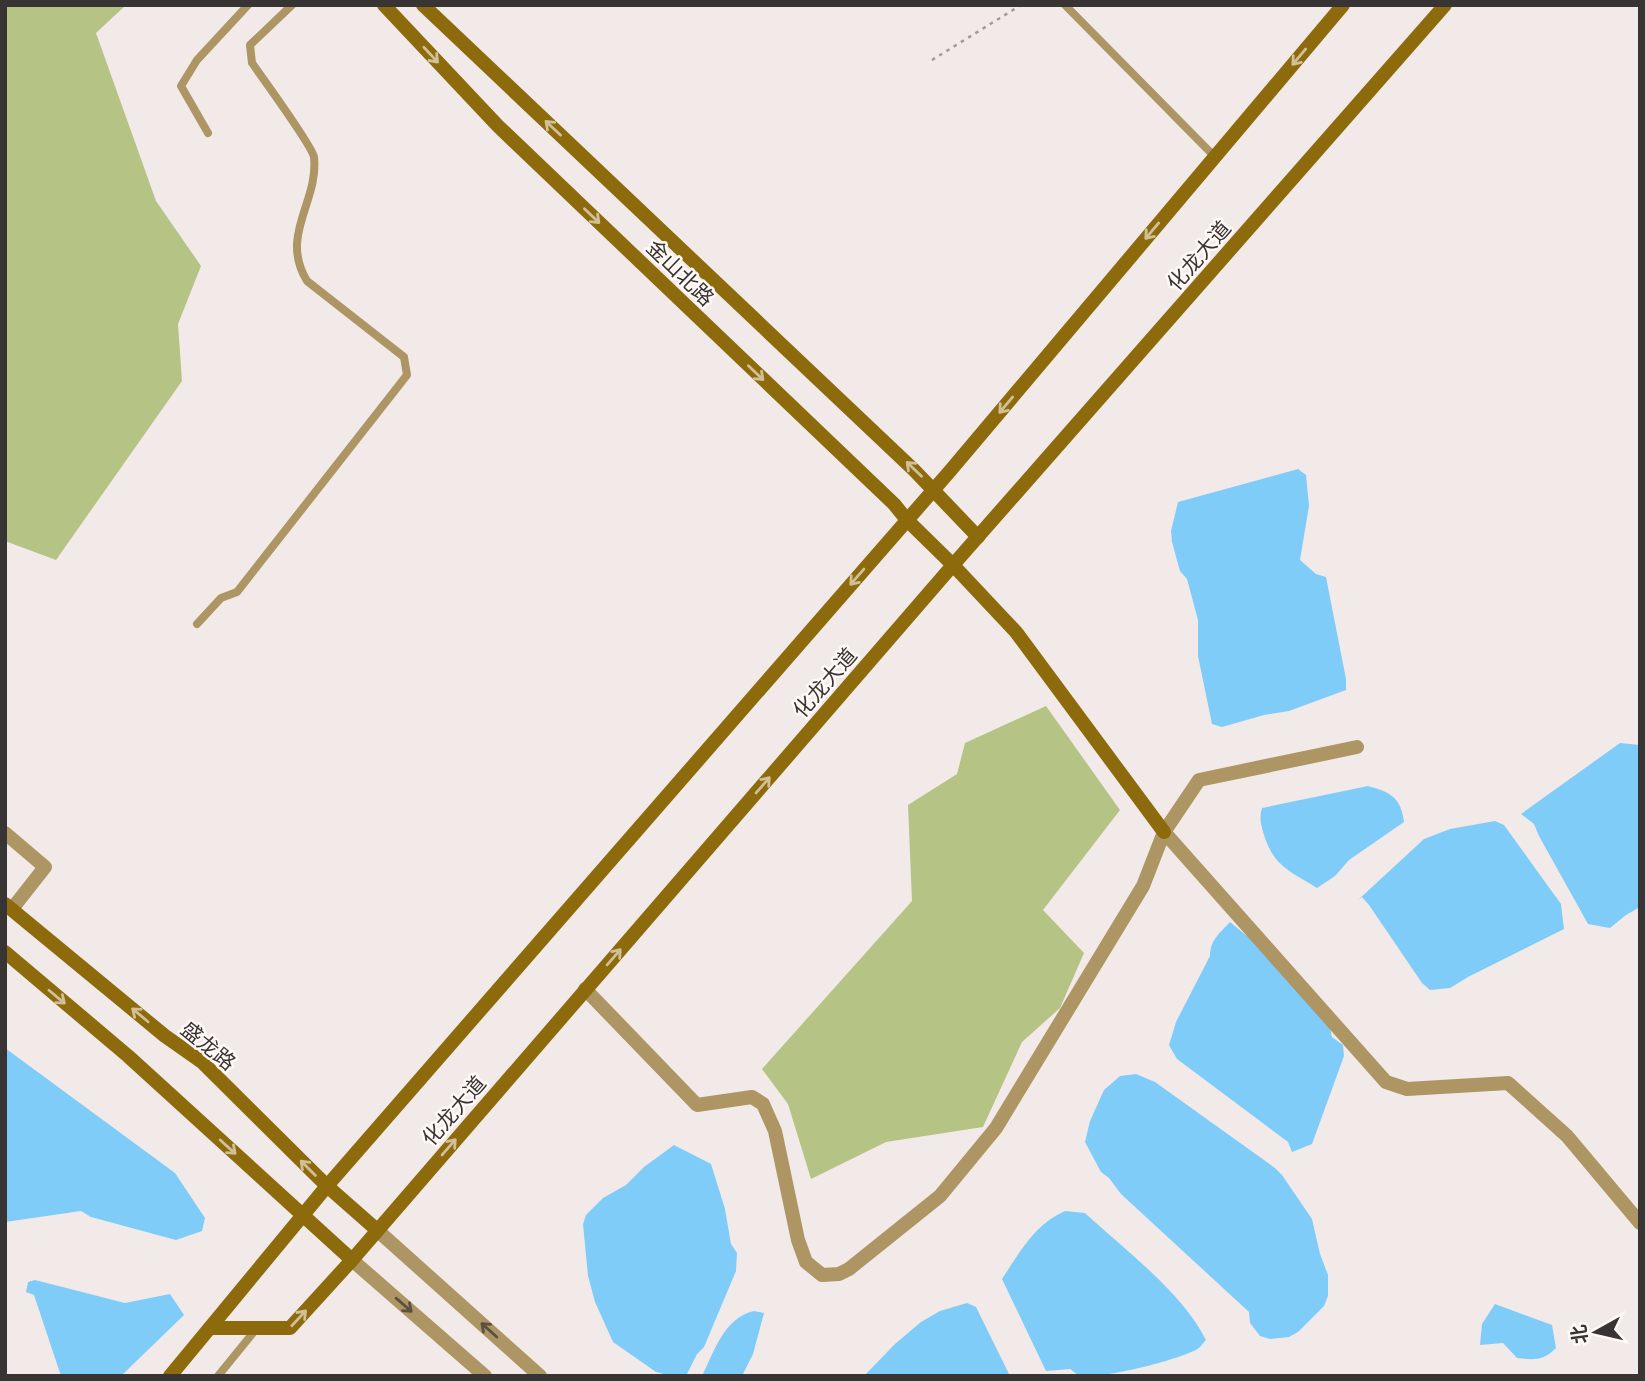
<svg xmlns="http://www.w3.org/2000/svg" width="1645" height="1381" font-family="'Exo 2','Noto Sans SC',sans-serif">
<rect width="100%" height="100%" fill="#f2eae8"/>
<g fill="#b5c385">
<path d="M5,5H126L96,33L156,201L201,266L178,324L182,381L56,560L5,541Z"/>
<path d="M1046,706L1120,810L1043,910L1084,953L1060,1008L1022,1042L983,1127L886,1142L811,1179L788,1104L762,1069L912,901L908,805L957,774L965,743Z"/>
</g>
<g fill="#7fccf9">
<path d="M1298,469L1306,475L1309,506L1300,560L1316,574L1326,577L1346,679V690L1289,711L1264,715L1222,727L1212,724L1198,656V620L1187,579L1180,571L1172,542L1171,531L1178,502Z"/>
<path d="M1620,743L1640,745V907L1626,915L1610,928L1588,924L1539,836L1534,824L1521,814Z"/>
<path d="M1368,786C1391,792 1401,798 1404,822L1349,860L1335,876L1317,888C1291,871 1274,867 1264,835C1261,824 1259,819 1262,808Z"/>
<path d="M1495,821L1504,825L1561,904L1564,929L1468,977L1450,988L1430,990L1422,983L1369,905L1362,897L1358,900L1424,839L1450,829Z"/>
<path d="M1230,922C1264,951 1325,991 1332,1037L1343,1045L1344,1056L1312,1144L1292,1152L1288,1142L1177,1059L1169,1045L1176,1022L1210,956C1210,940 1220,933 1230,922Z"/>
<path d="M5,1048L175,1173L205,1218L202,1231L176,1240L91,1217L81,1211L5,1222Z"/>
<path d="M1136,1074L1155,1082L1275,1168L1282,1175L1312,1219L1320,1254L1328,1275V1296L1324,1306L1298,1332L1289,1337L1270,1339L1260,1336L1250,1323L1249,1312L1121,1194L1109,1178L1101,1172L1085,1142L1090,1121L1104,1090L1120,1076Z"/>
<path d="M674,1145L711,1164L725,1209L731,1244L737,1253L736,1271L704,1347L697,1354L686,1376H671L656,1372L613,1342L595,1302L588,1276L583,1224L586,1215L603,1198L626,1185L644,1167Z"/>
<path d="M1065,1211L1085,1213C1125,1250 1182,1292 1206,1340C1205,1341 1200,1347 1199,1348C1183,1359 1097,1381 1078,1375C1077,1375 1071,1369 1070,1369L1046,1371L1002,1279C1019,1253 1035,1224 1065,1211Z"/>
<path d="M35,1280L125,1303L170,1294L184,1315L121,1376H61L34,1295L26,1292L28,1282Z"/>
<path d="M967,1303L976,1307L1010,1376H864L895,1344L921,1322L940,1311Z"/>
<path d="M1495,1304L1552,1325L1556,1348C1543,1361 1534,1360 1517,1358L1503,1343L1480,1345L1482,1324Z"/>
<path d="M754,1311L764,1313L753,1354L742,1376H702C715,1350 724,1318 754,1311Z"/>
</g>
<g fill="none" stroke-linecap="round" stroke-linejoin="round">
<path stroke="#9f9997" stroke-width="2.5" stroke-dasharray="3.5 5" stroke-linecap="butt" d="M932,60L1021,5"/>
<g stroke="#ad9564" stroke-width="8">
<path d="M1065,5L1215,157"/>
<path d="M208,133L181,86L197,60L248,5"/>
<path d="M197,624L221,598L237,592L407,375L404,357L307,281C279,235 319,202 314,157C312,146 262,77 252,63L250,45L292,5"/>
<path d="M218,1376L257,1328"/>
</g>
<g stroke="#ad9564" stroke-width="14">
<path d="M1164,832L1386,1082L1407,1089L1508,1083L1567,1136L1640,1223"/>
<path d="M5,833L45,867L12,909"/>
<path d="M585,989L697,1105L752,1097L763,1104L775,1131L798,1240L806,1262L822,1275L839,1274L849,1269L940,1196L996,1128L1143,886L1164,832L1199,780L1357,747"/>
<path d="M377,1230L540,1376"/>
<path d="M352,1260L485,1376"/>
</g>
<g stroke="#8d6a0c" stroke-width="14">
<path d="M384,5L498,126L894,504L907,520L953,565L1016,632L1164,832"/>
<path d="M423,5L914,470L978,537"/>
<path d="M5,904L165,1036L202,1062L327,1186L377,1230"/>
<path d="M5,952L128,1056L352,1260"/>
<path d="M210,1328H290L352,1260L953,565L1445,5"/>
<path d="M170,1376L327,1186L950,471L1343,5"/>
</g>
</g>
<defs><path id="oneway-shaft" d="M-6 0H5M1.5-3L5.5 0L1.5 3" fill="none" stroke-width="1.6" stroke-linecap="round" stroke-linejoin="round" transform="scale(1.75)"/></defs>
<g stroke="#d1bf98">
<use href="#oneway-shaft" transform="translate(431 55) rotate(47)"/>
<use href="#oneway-shaft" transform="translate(1299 57) rotate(130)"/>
<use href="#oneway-shaft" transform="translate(553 128) rotate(-137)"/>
<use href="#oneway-shaft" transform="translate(592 216) rotate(44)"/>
<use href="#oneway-shaft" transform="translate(1152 231) rotate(130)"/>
<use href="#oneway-shaft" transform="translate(756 373) rotate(44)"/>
<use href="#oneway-shaft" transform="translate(1006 405) rotate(130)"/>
<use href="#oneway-shaft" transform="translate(914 469) rotate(-136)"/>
<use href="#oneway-shaft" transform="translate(857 577) rotate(131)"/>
<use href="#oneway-shaft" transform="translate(763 785) rotate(-49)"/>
<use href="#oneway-shaft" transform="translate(614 957) rotate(-49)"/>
<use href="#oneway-shaft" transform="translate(57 997) rotate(40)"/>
<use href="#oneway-shaft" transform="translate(140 1015) rotate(-140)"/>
<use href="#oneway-shaft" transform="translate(228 1147) rotate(42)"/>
<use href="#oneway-shaft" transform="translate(449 1147) rotate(-49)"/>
<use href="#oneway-shaft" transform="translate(308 1168) rotate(-135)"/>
<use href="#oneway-shaft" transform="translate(299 1318) rotate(-47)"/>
</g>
<g stroke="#5a5142">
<use href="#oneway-shaft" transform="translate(404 1305) rotate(41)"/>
<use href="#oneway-shaft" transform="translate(489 1330) rotate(-138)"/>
</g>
<g text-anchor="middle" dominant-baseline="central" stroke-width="5" stroke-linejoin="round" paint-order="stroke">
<g font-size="21" fill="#373433" stroke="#fff8f5">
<text transform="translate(1198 255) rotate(-49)">化龙大道</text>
<text transform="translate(681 272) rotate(44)">金山北路</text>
<text transform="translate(824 682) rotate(-49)">化龙大道</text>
<text transform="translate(209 1045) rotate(39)">盛龙路</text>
<text transform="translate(453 1110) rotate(-49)">化龙大道</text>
</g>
</g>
<rect width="1645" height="1381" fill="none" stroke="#373433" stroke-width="14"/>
<g transform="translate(1596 1332) rotate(262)" stroke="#fff8f5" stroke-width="5" paint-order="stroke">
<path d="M0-5L12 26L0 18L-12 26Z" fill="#373433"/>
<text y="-10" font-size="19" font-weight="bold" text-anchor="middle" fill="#373433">北</text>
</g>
</svg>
